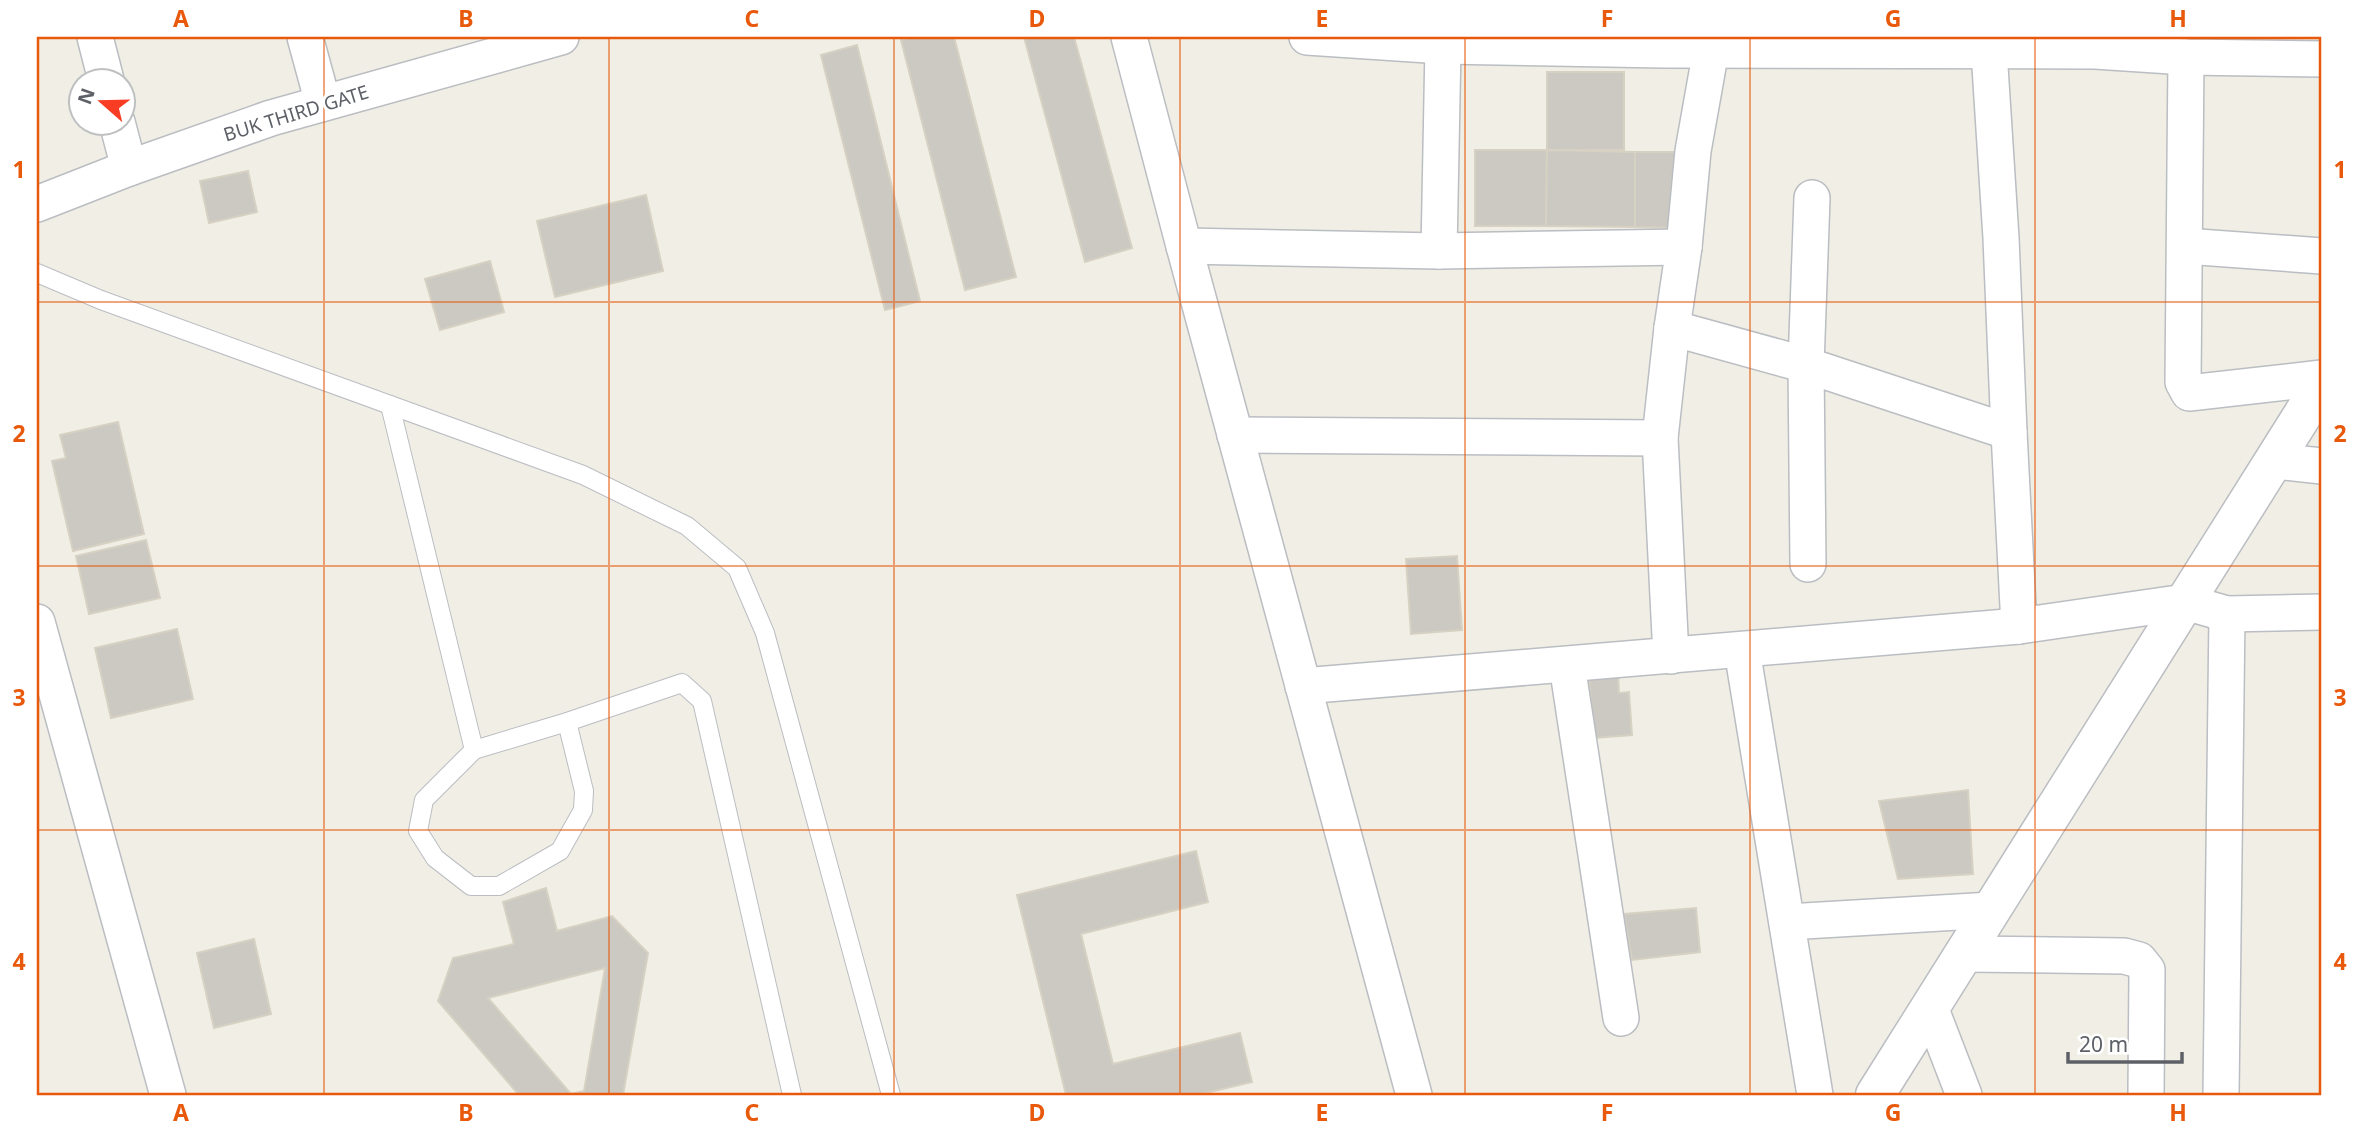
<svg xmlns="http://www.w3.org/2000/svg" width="2359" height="1132" font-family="'Noto Sans',sans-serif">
<rect width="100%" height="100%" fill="#f1efe5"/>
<g fill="#ccc9c2" stroke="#d6d1c3" stroke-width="2" fill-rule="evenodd">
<path d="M912,37H954L1016,277L965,290L901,40Z"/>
<path d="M1024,37H1074L1132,248L1085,262Z"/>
<path d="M857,45L920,301L885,310L821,55Z"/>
<rect x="1547" y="72" width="77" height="78"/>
<path d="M1475,150H1547L1546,226H1475Z"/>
<path d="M1547,150L1635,152V227L1546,226Z"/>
<path d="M1635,152H1675L1674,228L1635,227Z"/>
<path d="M248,171L257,212L209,223L200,181Z"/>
<path d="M646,195L663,271L555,297L537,221Z"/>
<path d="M490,261L504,312L440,330L425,279Z"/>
<path d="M118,422L144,534L73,551L52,461L66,458L60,435Z"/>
<path d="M146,540L160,598L89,614L76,556Z"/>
<path d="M1457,556L1462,630L1411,634L1406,559Z"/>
<path d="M177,629L193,699L111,718L95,648Z"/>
<path d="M1618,674L1619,693L1629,692L1632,735L1594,738L1589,675Z"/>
<path d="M1968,790L1973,874L1898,879L1879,801Z"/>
<path d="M1196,851L1208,902L1081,934L1113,1064L1240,1033L1252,1082L1197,1095H1066L1017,895Z"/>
<path d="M546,888L557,931L612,916L648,953L623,1095H519L438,1001L453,958L514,944L503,902ZM605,968L584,1091L571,1094L488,998Z"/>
<path d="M1696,908L1700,952L1632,960L1624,914Z"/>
<path d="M254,939L271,1014L214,1028L197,953Z"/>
</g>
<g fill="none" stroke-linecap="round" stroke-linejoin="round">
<defs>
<g id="service">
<path d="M37,273L101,300L583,475L687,526L737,568L765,633L891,1095"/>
<path d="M390,405L474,750L567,722L682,683L702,701L792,1095"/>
<path d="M474,750L424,800L418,831L435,858L471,886H499L560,851L583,810L584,791L567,722"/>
</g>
<g id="minor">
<path d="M95,37L106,80"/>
<path d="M305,37L323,103"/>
<path d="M1129,37L1184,246L1414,1095"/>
<path d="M1307,37L1443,46L1663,50L2095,51L2186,57L2322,59"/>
<path d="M1989,51L2001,238L2009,432"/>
<path d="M2186,57L2183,382L2189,393L2322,378"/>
<path d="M117,122L129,168"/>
<path d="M37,204L129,168L271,118L561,37"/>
<path d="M1184,246L1439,251L1684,247"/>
<path d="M2185,246L2322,256"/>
<path d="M1439,251L1443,46"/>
<path d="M1672,328L1806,365L2009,432L2019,626"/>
<path d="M1235,435L1660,438"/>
<path d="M2274,461L2322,466"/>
<path d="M1808,564L1806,365L1812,198"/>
<path d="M37,622L168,1095"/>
<path d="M1742,650L1815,1095"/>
<path d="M1671,656L1660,438L1672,328L1684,247L1693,151L1711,50V37"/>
<path d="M1567,665L1621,1018"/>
<path d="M1303,686L2019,626L2185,602L2227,614L2322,612"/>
<path d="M1787,922L1992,910"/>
<path d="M1965,954L2124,956L2139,960L2147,970L2146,1095"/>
<path d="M1930,1007L1964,1095"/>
<path d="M2221,1095L2227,614"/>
</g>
<path id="tertiary" d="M1875,1095L2322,384"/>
</defs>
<use href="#service" stroke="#babdc2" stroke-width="20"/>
<use href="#minor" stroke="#babdc2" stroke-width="38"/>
<use href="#tertiary" stroke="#babdc2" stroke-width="41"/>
<use href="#service" stroke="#fff" stroke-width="18"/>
<use href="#minor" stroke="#fff" stroke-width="35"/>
<use href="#tertiary" stroke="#fff" stroke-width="38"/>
</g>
<path fill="none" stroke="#e8590c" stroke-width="2" stroke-opacity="0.55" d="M324,37V1095M609,37V1095M894,37V1095M1180,37V1095M1465,37V1095M1750,37V1095M2035,37V1095M37,302H2322M37,566H2322M37,830H2322"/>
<g text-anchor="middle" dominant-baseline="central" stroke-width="6" stroke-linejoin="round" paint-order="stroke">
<g font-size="19" fill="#5d6167" stroke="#fff">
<text transform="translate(296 113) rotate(-17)">BUK THIRD GATE</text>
</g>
</g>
<rect width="2359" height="1132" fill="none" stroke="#ffffff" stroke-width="77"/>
<g transform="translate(102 102) rotate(290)"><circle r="33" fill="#ffffff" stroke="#bec0c2" stroke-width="2"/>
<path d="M0-5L12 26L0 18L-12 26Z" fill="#f83d24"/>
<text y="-10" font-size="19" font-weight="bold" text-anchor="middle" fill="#5d6167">N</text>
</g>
<path d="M2068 1052v10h114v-10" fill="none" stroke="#5d6167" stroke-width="3.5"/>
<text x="2079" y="1052" font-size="21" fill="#5d6167" stroke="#ffffff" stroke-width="5" paint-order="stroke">20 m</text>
<rect x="38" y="38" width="2282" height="1056" fill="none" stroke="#e8590c" stroke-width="2.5"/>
<g font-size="23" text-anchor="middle" font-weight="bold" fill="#e8590c">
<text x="181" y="27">A</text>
<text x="466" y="27">B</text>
<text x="752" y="27">C</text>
<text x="1037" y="27">D</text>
<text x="1322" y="27">E</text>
<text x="1607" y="27">F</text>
<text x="1893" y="27">G</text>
<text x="2178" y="27">H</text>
<text x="19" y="178">1</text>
<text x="2340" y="178">1</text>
<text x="19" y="442">2</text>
<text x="2340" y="442">2</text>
<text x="19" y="706">3</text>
<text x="2340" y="706">3</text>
<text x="19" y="970">4</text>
<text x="2340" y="970">4</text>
<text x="181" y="1121">A</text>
<text x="466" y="1121">B</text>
<text x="752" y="1121">C</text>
<text x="1037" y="1121">D</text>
<text x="1322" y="1121">E</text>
<text x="1607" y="1121">F</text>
<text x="1893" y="1121">G</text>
<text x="2178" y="1121">H</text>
</g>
</svg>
